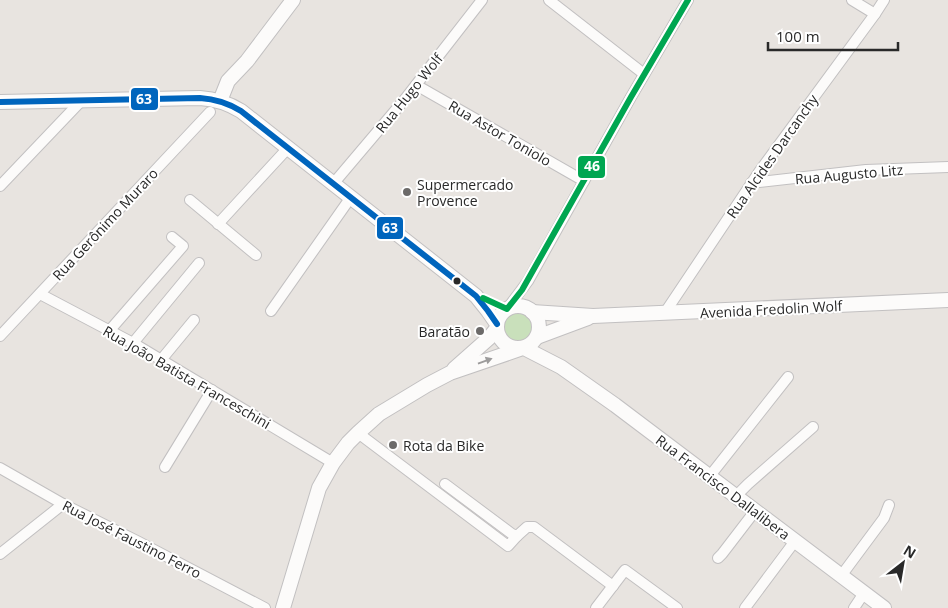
<svg xmlns="http://www.w3.org/2000/svg" width="948" height="608" font-family="'Open Sans',sans-serif">
<rect width="100%" height="100%" fill="#e8e4e0"/>
<circle fill="#c9e0bb" cx="517" cy="327" r="17"/>
<g fill="none" stroke-linecap="round" stroke-linejoin="round">
<defs>
<g id="street">
<path d="M549,0L644,74"/>
<path d="M852,0L875,14"/>
<path d="M416,85L584,181"/>
<path d="M751,183L866,170L948,167"/>
<path d="M333,184L405,99L482,0"/>
<path d="M0,186L82,100"/>
<path d="M190,200L256,255"/>
<path d="M218,224L288,148"/>
<path d="M40,294L133,343L333,463"/>
<path d="M507,309L528,281L631,97L688,0"/>
<path d="M271,311L351,197"/>
<path d="M664,314L759,172L875,14L884,0"/>
<path d="M110,330L183,246L172,237"/>
<path d="M0,336L210,112"/>
<path d="M133,343L199,263"/>
<path d="M161,360L194,320"/>
<path d="M358,433L508,546L517,536"/>
<path d="M165,467L212,390"/>
<path d="M0,468L63,504L139,542L265,608"/>
<path d="M709,477L788,377"/>
<path d="M445,484L512,534L517,536L527,527H534L613,586"/>
<path d="M735,497L748,484L813,427"/>
<path d="M0,554L63,504"/>
<path d="M718,558L722,554L755,511"/>
<path d="M841,576L884,518L889,505"/>
<path d="M596,608L625,570L677,608"/>
<path d="M745,608L795,541"/>
<path d="M854,608L864,593"/>
</g>
<g id="secondary">
<path d="M220,101L228,81L247,61L293,0"/>
<path d="M0,102L200,98C216,99 228,103 241,111L476,296L488,311L497,324"/>
<circle cx="518" cy="327" r="21"/>
<path d="M532,312L593,316L948,300"/>
<path d="M537,337L588,318"/>
<path d="M524,348L561,367L615,405L884,608"/>
<path d="M454,369L489,338L497,328"/>
<path d="M283,608L319,488L333,463L348,443L358,433L379,414L427,385L450,373L520,349"/>
</g>
</defs>
<use href="#street" stroke="#c2c0c1" stroke-width="12"/>
<use href="#secondary" stroke="#c2c0c1" stroke-width="16"/>
<use href="#street" stroke="#fcfbfa" stroke-width="10"/>
<use href="#secondary" stroke="#fcfbfa" stroke-width="14"/>
<defs>
<path id="bus-1" d="M0,102L200,98C216,99 228,103 241,111L476,296L488,311L497,324"/>
<path id="bus-2" d="M483,298L507,309L522,290L631,97L688,0"/>
</defs>
<use href="#bus-1" stroke="#fff" stroke-width="10"/>
<use href="#bus-2" stroke="#fff" stroke-width="10"/>
<use href="#bus-1" stroke="#0065bd" stroke-width="6"/>
<use href="#bus-2" stroke="#00a651" stroke-width="6"/>
</g>
<defs><path id="oneway-solid" d="M-6-.8H1V-3.2L6.5 0L1 3.2V.8H-6Z" transform="scale(1.25)"/></defs>
<use fill="#9d9c9c" href="#oneway-solid" transform="translate(485 361) rotate(-20)"/>
<g fill="#6c6a69" stroke="#fff" stroke-width="2">
<circle cx="407" cy="192" r="5"/>
<circle cx="480" cy="331" r="5"/>
<circle cx="393" cy="445" r="5"/>
</g>
<circle fill="#292929" stroke="#fff" stroke-width="2" cx="457" cy="281" r="4.5"/>
<g text-anchor="middle" dominant-baseline="central" stroke-width="4" stroke-linejoin="round" paint-order="stroke">
<g font-size="14" fill="#292929" stroke="#fff">
<text transform="translate(409 93) rotate(-51)">Rua Hugo Wolf</text>
<text transform="translate(500 133) rotate(30)">Rua Astor Toniolo</text>
<text transform="translate(772 156) rotate(-55)">Rua Alcides Darcanchy</text>
<text transform="translate(849 174) rotate(-5)">Rua Augusto Litz</text>
<text transform="translate(105 224) rotate(-47)">Rua Gerônimo Muraro</text>
<text transform="translate(771 309) rotate(-3)">Avenida Fredolin Wolf</text>
<text transform="translate(187 377) rotate(30)">Rua João Batista Franceschini</text>
<text transform="translate(723 487) rotate(37)">Rua Francisco Dallalibera</text>
<text transform="translate(132 539) rotate(27)">Rua José Faustino Ferro</text>
</g>
<g font-size="14" fill="#292929" stroke="#fff" text-anchor="start">
<text x="417" y="184">Supermercado<tspan x="417" dy="16">Provence</tspan></text>
<text x="470" y="331" text-anchor="end">Baratão</text>
<text x="403" y="445">Rota da Bike</text>
</g>
</g>
<g stroke="#fff" stroke-width="2">
<rect x="130" y="87" width="29" height="24" rx="5" fill="#0065bd"/>
<rect x="577" y="155" width="29" height="24" rx="5" fill="#00a651"/>
<rect x="376" y="216" width="28" height="24" rx="5" fill="#0065bd"/>
</g>
<g font-size="14" text-anchor="middle" font-weight="bold" fill="#fff">
<text x="144" y="104">63</text>
<text x="592" y="171">46</text>
<text x="390" y="233">63</text>
</g>
<g transform="translate(903 563) rotate(31)" stroke="#ffffff" stroke-width="4" paint-order="stroke">
<path d="M0-4L9 19L0 12L-9 19Z" fill="#292929"/>
<text y="-8" font-size="14" font-weight="bold" text-anchor="middle" fill="#292929">N</text>
</g>
<path d="M768 42v8h130v-8" fill="none" stroke="#292929" stroke-width="2.5"/>
<text x="776" y="42" font-size="15" fill="#292929" stroke="#ffffff" stroke-width="4" paint-order="stroke">100 m</text>
</svg>
